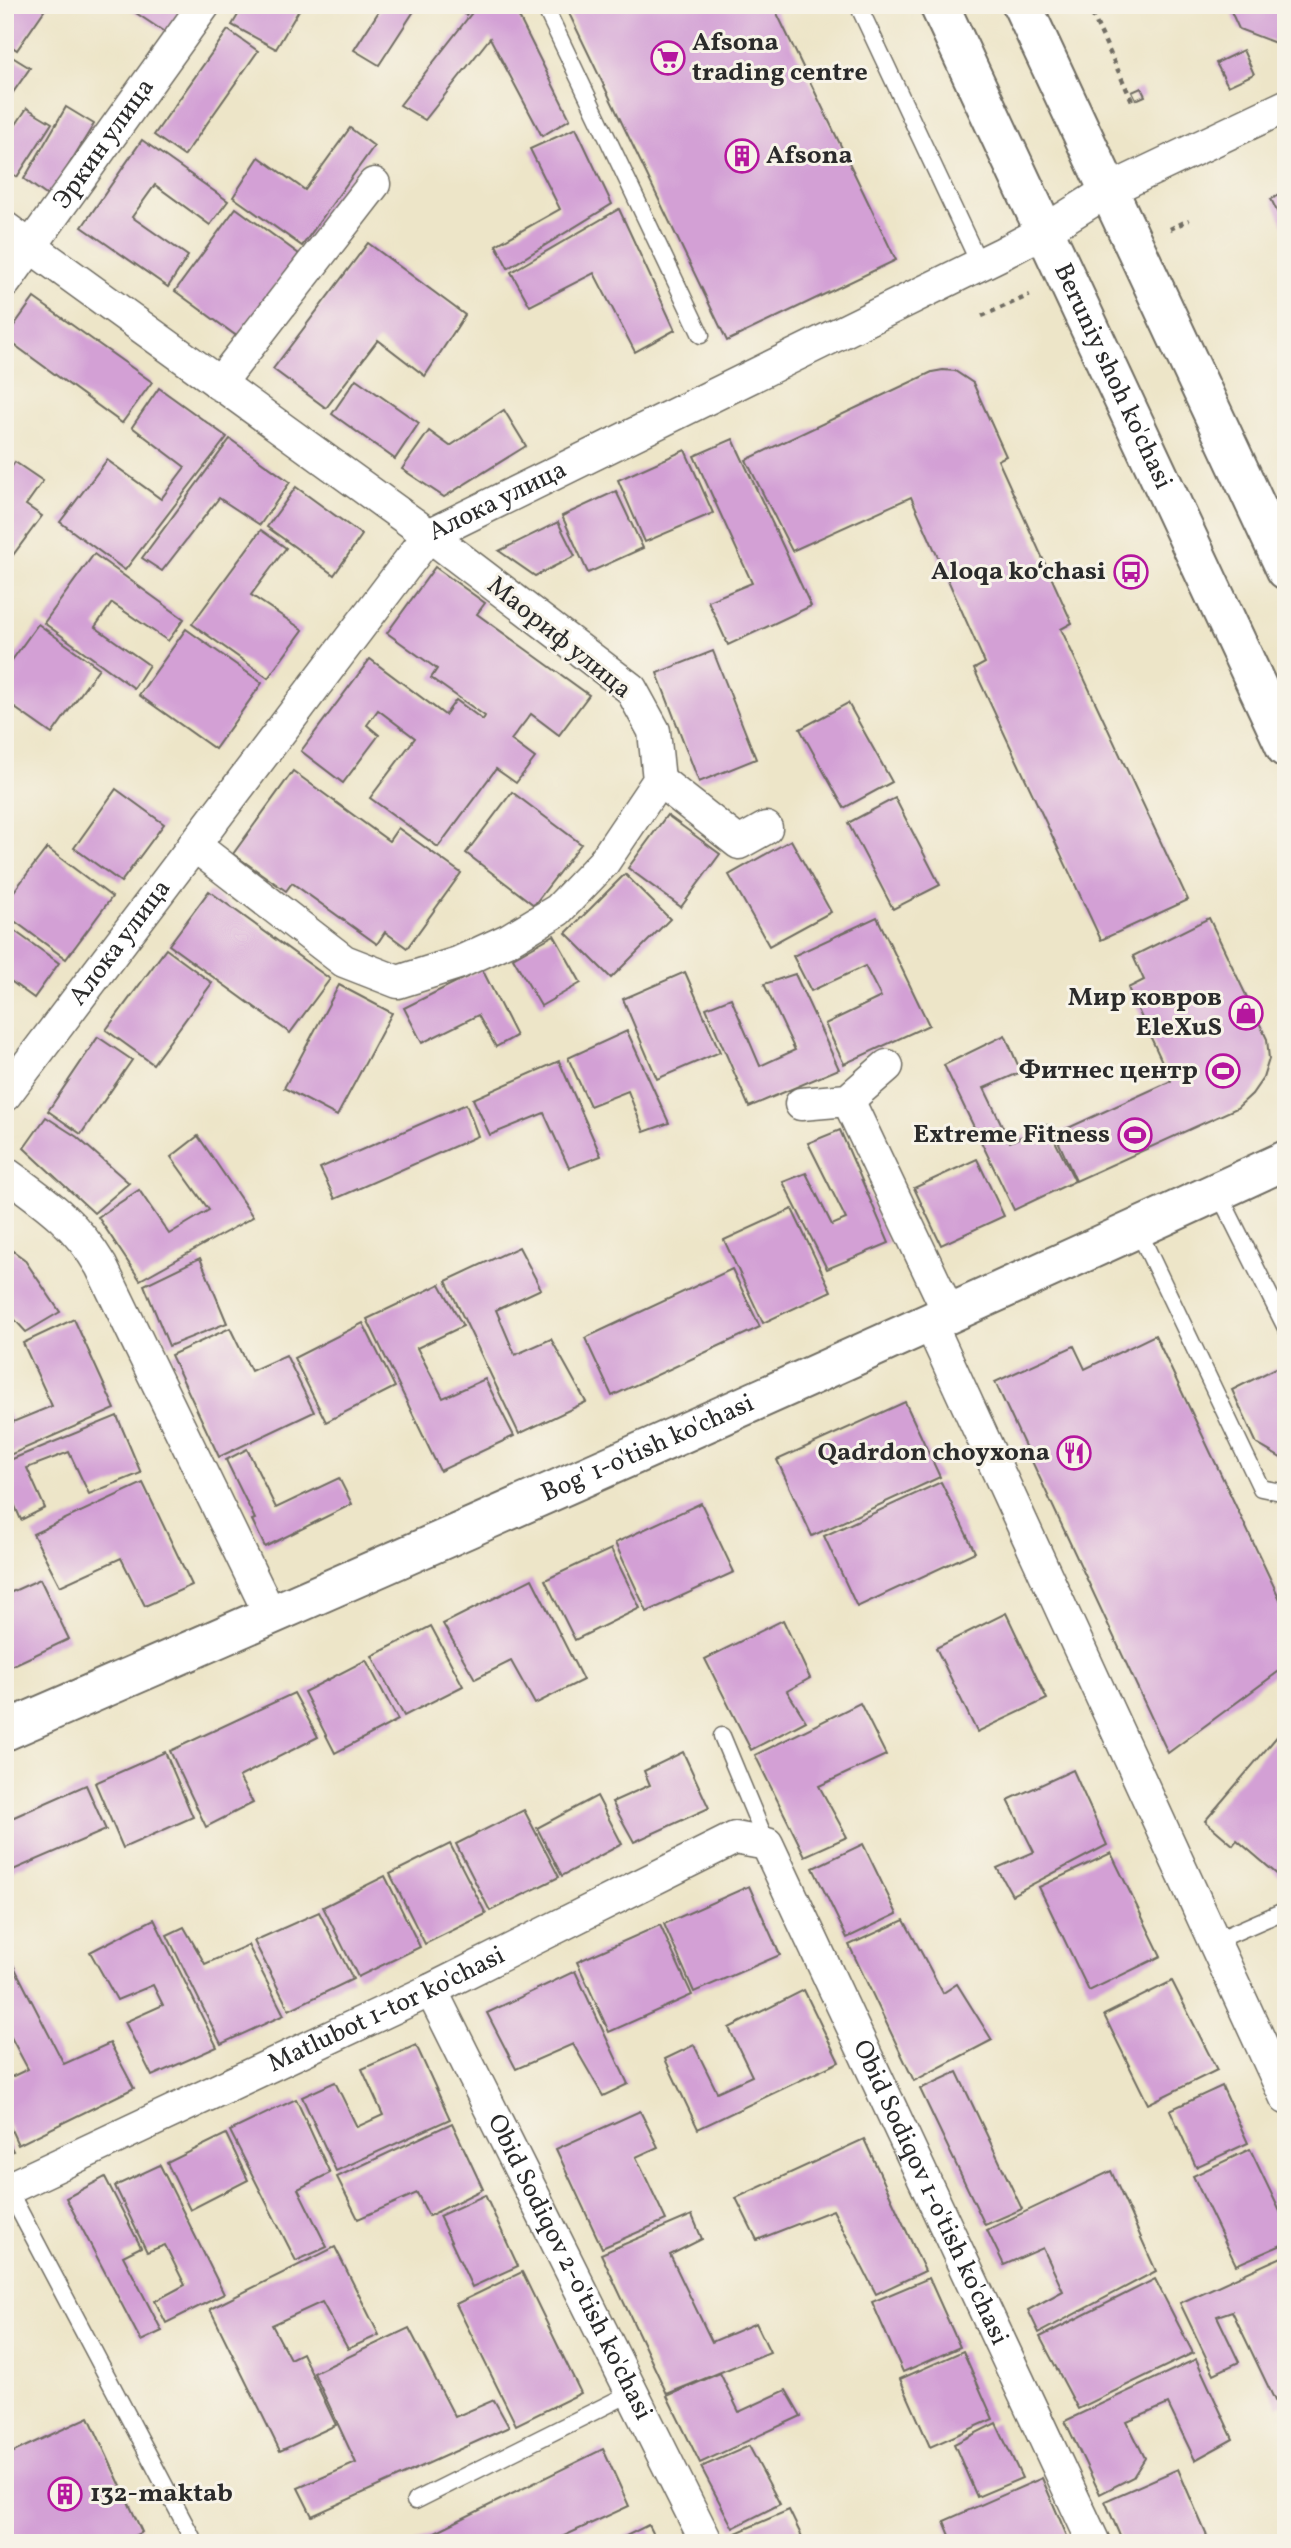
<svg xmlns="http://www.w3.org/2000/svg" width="1291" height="2548" font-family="Vollkorn,serif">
<rect width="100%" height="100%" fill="#f7f3e8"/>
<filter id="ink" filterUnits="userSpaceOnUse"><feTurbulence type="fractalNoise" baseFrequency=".0143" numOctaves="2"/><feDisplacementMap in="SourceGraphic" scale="14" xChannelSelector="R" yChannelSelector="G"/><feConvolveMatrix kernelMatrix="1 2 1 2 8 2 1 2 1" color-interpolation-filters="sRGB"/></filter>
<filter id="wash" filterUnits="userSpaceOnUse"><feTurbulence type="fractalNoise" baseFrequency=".00686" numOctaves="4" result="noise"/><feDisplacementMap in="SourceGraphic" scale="28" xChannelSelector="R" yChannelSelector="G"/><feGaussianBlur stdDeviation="1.57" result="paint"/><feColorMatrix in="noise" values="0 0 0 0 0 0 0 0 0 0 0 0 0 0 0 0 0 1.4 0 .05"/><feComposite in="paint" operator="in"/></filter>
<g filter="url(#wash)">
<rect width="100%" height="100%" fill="#ede5c8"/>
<g id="blocks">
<g fill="#d3a0d5">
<path d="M5,5H48L17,50L5,42Z"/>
<path d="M124,5H186L166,33Z"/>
<path d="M244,5H302L276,49L232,25Z"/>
<path d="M383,5H418L379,65L354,50Z"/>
<path d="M449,5H473L466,15Z"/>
<path d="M478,5H513L570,119L542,136L490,38L425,120L400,105Z"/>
<path d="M565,5H773L896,260L727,341Z"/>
<path d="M1228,5H1286V47L1239,29Z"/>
<path d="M228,30L258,51L184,156L154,135Z"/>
<path d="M1243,50L1254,74L1228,86L1216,63Z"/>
<path d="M9,55L30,68L5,104V61Z"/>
<path d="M1141,88L1145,96L1136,100L1132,92Z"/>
<path d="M66,107L94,124L49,197L24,179Z"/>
<path d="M27,108L52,123L17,177L5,168V120L15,126Z"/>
<path d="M350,128L374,146L302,246L233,197L259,157L305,190Z"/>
<path d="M576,128L612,204L508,268L496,245L560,209L530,149Z"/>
<path d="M142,140L228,201L210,225L155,185L132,217L188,256L168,287L82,227Z"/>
<path d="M1286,192V230L1271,199Z"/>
<path d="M236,208L299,254L238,337L175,291Z"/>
<path d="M619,209L675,330L635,352L594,273L530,306L511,272Z"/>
<path d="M368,243L465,315L425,376L378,340L326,408L273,369Z"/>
<path d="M34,298L152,382L122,423L5,338Z"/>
<path d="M943,370L955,371L973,383L1006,456L998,460L1072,623L1061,629L1188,900L1101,940L974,669L985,663L911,497L792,551L746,460L932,372Z"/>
<path d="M356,379L419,423L395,459L332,414Z"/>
<path d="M159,388L227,437L125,570L60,522L107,460L161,499L185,467L132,427Z"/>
<path d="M504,410L526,446L444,497L402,469L429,431L450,446Z"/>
<path d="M230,439L290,482L260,525L219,498L162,571L142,558Z"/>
<path d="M733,439L811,606L728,645L708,601L752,583L694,456Z"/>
<path d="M685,450L713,513L645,542L618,480Z"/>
<path d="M15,462L43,481L26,505L42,516L13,555L5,549V476Z"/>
<path d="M296,487L362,535L334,575L267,527Z"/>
<path d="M616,491L643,548L588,573L562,516Z"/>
<path d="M558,522L575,556L535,576L499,551Z"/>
<path d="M261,530L286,548L251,595L303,630L268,678L192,624Z"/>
<path d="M94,554L184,619L168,641L112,603L95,627L149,665L134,688L44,623Z"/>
<path d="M435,567L485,603L477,614L589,695L559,735L531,714L511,740L535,758L516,783L496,769L438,847L370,798L415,738L378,710L367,725L379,735L343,783L301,751L370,659L445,715L456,700L483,720L485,716L431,678L437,669L387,633Z"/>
<path d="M38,624L99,668L52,734L5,701V670Z"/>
<path d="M186,629L262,683L215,749L139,695Z"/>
<path d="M713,651L756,759L699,782L657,673Z"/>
<path d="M848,703L892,782L844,808L800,729Z"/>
<path d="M293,771L389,841L398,828L461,873L407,948L385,932L377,944L292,883L286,891L233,854Z"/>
<path d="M116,789L164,824L121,882L74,848Z"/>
<path d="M512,792L581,844L534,905L466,853Z"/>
<path d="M895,798L940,885L893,909L848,823Z"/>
<path d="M667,815L720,854L681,907L628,868Z"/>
<path d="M791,840L831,912L769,946L729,875Z"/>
<path d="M47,848L112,897L66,959L5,914V903Z"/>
<path d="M625,874L670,919L611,978L566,933Z"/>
<path d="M209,891L330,979L290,1033L169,945Z"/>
<path d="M877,917L929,1025L844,1064L825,1024L881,997L865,966L811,991L793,956Z"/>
<path d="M1209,918L1267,1039L1269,1059L1263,1078L1252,1094L1237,1108L1076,1181L1055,1134L1171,1081L1128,988L1144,980L1133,956Z"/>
<path d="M5,924L59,963L34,998L5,977Z"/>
<path d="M554,935L581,983L541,1006L513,958Z"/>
<path d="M166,949L212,983L153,1064L106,1030Z"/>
<path d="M482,969L516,1036L496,1047L478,1015L422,1043L404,1008Z"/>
<path d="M685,972L720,1052L657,1079L623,999Z"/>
<path d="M795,974L839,1069L749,1107L706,1008L731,998L760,1066L795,1050L764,984Z"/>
<path d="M339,985L392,1013L337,1116L284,1088Z"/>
<path d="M627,1031L669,1123L644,1132L628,1091L590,1106L568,1058Z"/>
<path d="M1005,1035L1021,1072L984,1088L1010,1142L1047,1125L1075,1181L1014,1210L944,1065Z"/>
<path d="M98,1037L132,1060L81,1134L48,1111Z"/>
<path d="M559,1061L601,1156L569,1168L544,1113L490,1135L473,1099Z"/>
<path d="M466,1104L478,1136L335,1199L320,1168Z"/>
<path d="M46,1117L77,1137L129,1183L94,1213L24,1148Z"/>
<path d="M840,1130L889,1243L827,1269L783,1182L806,1173L832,1225L846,1219L808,1143Z"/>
<path d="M198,1136L253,1217L140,1280L98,1217L139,1190L169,1234L209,1210L171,1157Z"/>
<path d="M977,1159L1004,1216L941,1245L914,1188Z"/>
<path d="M792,1209L831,1291L763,1323L724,1240Z"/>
<path d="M5,1245L24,1259L60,1312L26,1332L5,1309Z"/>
<path d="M519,1247L541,1289L496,1310L515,1355L551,1339L586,1402L519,1434L446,1281Z"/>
<path d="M200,1258L227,1323L169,1346L144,1285Z"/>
<path d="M732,1269L760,1327L612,1396L585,1338Z"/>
<path d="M440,1284L463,1326L417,1348L443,1398L485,1379L514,1436L440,1471L367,1319Z"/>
<path d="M74,1319L115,1409L5,1457V1406L13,1422L52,1406L23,1343Z"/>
<path d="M363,1323L395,1387L326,1422L294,1358Z"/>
<path d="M230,1328L251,1371L286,1355L314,1412L219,1457L171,1355Z"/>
<path d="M1155,1335L1286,1612V1666L1168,1753L995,1382L1074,1346L1085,1369Z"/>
<path d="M1276,1368L1286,1385V1461L1257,1444L1232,1390Z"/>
<path d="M905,1402L940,1477L812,1536L777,1460Z"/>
<path d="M117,1416L141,1473L89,1494L69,1452L27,1468L45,1508L21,1520L5,1483V1462Z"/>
<path d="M247,1449L276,1508L339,1478L352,1504L265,1547L252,1520L255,1519L226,1460Z"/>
<path d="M941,1482L975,1552L857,1607L824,1536Z"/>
<path d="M143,1483L192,1585L145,1606L121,1558L60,1586L33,1534Z"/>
<path d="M701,1503L734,1572L647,1612L615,1543Z"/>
<path d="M611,1549L640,1608L575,1640L545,1580Z"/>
<path d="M40,1579L69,1639L5,1669V1595Z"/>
<path d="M532,1579L583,1680L535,1704L511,1661L475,1679L443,1624Z"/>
<path d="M1006,1613L1047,1699L977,1732L936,1648Z"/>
<path d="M783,1620L810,1678L787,1691L806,1721L751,1750L705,1659Z"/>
<path d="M431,1626L463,1686L404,1716L372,1656Z"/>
<path d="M366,1660L398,1720L335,1753L304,1692Z"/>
<path d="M294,1693L318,1737L239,1777L253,1803L206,1827L170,1751Z"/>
<path d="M860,1703L886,1755L819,1786L847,1837L805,1856L755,1755Z"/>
<path d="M1286,1726V1882L1237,1840L1233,1845L1205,1821Z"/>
<path d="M165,1752L193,1817L123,1848L95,1783Z"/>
<path d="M683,1752L709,1808L634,1842L612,1802L650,1785L644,1771Z"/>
<path d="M1073,1770L1107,1845L1012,1895L997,1868L1034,1852L1008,1800Z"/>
<path d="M86,1785L106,1830L6,1873L11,1886L5,1889V1821Z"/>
<path d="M597,1796L622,1844L562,1876L537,1828Z"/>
<path d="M524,1810L559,1877L490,1911L456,1844Z"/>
<path d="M450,1844L486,1914L425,1944L390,1874Z"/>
<path d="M863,1844L897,1914L847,1938L813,1868Z"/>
<path d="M1111,1853L1161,1956L1089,1991L1039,1887Z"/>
<path d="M385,1876L420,1947L358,1977L323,1907Z"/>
<path d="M749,1886L780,1955L694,1992L664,1924Z"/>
<path d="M319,1912L353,1979L289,2010L254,1941Z"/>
<path d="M154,1919L217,2047L152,2076L125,2022L163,2005L153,1985L117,2000L90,1952Z"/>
<path d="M904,1920L943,1993L957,1984L992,2040L914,2081L849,1945Z"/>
<path d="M660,1925L692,1995L609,2032L577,1962Z"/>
<path d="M184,1927L205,1964L248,1945L284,2015L221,2044L167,1935Z"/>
<path d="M5,1949L64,2064L110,2043L134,2088L18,2145L5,2116V2080L28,2069L5,2026Z"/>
<path d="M575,1971L628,2084L603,2096L573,2044L516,2069L487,2013Z"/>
<path d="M1172,1981L1217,2070L1148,2104L1104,2015Z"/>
<path d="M804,1990L839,2062L698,2129L665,2059L694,2045L717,2092L752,2076L729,2028Z"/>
<path d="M416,2045L450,2119L336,2171L302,2097L335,2082L357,2127L383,2115L362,2069Z"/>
<path d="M957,2072L1022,2209L985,2225L920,2089Z"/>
<path d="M1222,2086L1248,2143L1196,2167L1170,2110Z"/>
<path d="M296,2099L330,2173L298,2189L327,2247L296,2261L230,2131Z"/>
<path d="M640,2111L658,2147L636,2157L666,2220L602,2248L556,2149Z"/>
<path d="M452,2123L483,2189L429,2216L417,2193L358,2219L337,2177Z"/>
<path d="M226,2134L248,2180L190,2210L167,2163Z"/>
<path d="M5,2135L13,2151L5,2154Z"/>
<path d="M864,2139L925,2271L876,2294L833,2210L757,2240L736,2198Z"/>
<path d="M1250,2149L1286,2224V2243L1236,2265L1193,2176Z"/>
<path d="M160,2165L224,2294L166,2323L155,2301L185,2285L165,2245L147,2252L115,2186Z"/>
<path d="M1111,2171L1156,2271L1039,2333L1028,2310L1063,2291L1043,2248L1004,2265L987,2230Z"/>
<path d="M105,2177L141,2247L123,2256L162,2331L141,2341L66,2198Z"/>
<path d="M485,2195L518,2266L472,2287L439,2216Z"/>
<path d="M692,2215L702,2239L670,2255L712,2342L756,2323L770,2352L667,2394L601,2254Z"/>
<path d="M335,2247L379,2335L348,2349L322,2302L272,2325L290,2359L302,2353L336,2425L280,2451L210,2309Z"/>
<path d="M1286,2255V2403L1278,2407L1232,2311L1217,2316L1239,2362L1214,2374L1180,2303Z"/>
<path d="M522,2272L581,2393L516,2425L456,2304Z"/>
<path d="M929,2278L960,2347L903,2372L872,2302Z"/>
<path d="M1155,2279L1193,2353L1078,2409L1040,2337Z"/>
<path d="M409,2328L455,2417L494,2400L509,2427L312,2516L298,2488L356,2463L314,2373Z"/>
<path d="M963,2351L993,2419L930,2447L900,2379Z"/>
<path d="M1196,2359L1233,2439L1195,2460L1168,2404L1127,2422L1145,2458L1133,2477L1100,2494L1065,2421Z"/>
<path d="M720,2373L739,2412L786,2390L801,2416L700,2463L667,2396Z"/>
<path d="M89,2417L142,2532L120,2543H5V2456Z"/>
<path d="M996,2423L1022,2478L977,2497L954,2444Z"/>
<path d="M749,2446L780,2504L733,2528L701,2467Z"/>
<path d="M603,2449L629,2506L549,2543H413Z"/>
<path d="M1178,2469L1210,2543H1123L1105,2501Z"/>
<path d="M1042,2478L1070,2543H953L944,2521Z"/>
<path d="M789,2510L805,2543H741L736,2533Z"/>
<path d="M648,2525L657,2543H612Z"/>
</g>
</g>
</g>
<g filter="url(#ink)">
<use href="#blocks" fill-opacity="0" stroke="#6f6c62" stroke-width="2"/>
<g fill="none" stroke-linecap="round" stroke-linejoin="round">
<defs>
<g id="service">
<path d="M544,5L701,335"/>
<path d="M858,5L980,265"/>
<path d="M1218,1192L1286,1328"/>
<path d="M1137,1228L1261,1488L1286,1493"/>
<path d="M722,1736L767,1844"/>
<path d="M1215,1941L1286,1910"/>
<path d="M8,2189L195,2543"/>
<path d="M415,2501L633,2392"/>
</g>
<g id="minor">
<path d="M5,228L429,535L631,689L654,731L659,780L603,863L558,910L508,940L458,963L398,982L344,961L194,845"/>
<path id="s1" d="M5,282L204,5"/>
<path d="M219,384L374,184"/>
<path d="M659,780L739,843L766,828"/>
<path id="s2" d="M5,1095L429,535L1003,253L1044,231L1109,190L1286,106"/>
<path d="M848,1100L949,1313"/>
<path d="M801,1104L848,1100L887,1066"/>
<path d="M5,1173C45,1202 75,1222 101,1266L271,1616"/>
<path d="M930,1323L1286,2098"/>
<path id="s3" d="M431,1990L707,2543"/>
<path id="s4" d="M5,2190L431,1990L735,1838L767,1844L1094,2543"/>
</g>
<g id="tertiary">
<path id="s5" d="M5,1731C434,1545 861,1356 1286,1160"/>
</g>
<g id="primary">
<path id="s6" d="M939,5L1286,748"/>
<path d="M1022,5L1286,570"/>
</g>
</defs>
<use href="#service" stroke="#6f6c62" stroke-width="19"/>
<use href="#minor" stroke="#6f6c62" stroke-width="35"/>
<use href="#tertiary" stroke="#6f6c62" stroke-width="42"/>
<use href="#primary" stroke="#6f6c62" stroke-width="42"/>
<g stroke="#6f6c62" stroke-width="4.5" stroke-dasharray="5 5" stroke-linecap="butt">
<path d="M1088,5L1133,103"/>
<path d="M1170,229L1189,220"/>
<path d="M982,316L1030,295"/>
</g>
<use href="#service" stroke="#fff" stroke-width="16"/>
<use href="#minor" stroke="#fff" stroke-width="32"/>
<use href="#tertiary" stroke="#fff" stroke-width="38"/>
<use href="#primary" stroke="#fff" stroke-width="38"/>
</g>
</g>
<defs>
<symbol id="supermarket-ring" viewBox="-11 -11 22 22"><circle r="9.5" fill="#f7f3e8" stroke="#b5179e" stroke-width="1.5"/><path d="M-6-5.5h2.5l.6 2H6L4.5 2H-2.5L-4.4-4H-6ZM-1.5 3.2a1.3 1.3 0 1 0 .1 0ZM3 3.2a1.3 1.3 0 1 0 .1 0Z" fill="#b5179e"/></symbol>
<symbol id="building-ring" viewBox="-11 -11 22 22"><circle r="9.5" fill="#f7f3e8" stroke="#b5179e" stroke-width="1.5"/><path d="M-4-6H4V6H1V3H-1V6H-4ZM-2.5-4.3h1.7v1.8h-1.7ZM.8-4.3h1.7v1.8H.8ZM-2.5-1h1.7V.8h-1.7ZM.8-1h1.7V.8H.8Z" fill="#b5179e"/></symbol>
<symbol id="bus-ring" viewBox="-11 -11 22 22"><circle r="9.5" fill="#f7f3e8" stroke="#b5179e" stroke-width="1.5"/><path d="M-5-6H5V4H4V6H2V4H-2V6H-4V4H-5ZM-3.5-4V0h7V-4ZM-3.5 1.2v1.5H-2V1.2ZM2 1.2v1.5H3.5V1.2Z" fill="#b5179e"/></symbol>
<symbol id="shop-ring" viewBox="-11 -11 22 22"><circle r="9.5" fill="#f7f3e8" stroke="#b5179e" stroke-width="1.5"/><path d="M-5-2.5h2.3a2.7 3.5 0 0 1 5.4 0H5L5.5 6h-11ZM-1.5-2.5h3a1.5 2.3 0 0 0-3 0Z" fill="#b5179e"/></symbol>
<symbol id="stadium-ring" viewBox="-11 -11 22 22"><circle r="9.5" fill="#f7f3e8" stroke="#b5179e" stroke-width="1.5"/><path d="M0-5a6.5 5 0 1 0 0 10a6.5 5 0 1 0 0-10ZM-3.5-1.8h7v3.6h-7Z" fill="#b5179e"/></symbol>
<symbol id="restaurant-ring" viewBox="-11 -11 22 22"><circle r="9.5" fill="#f7f3e8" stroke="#b5179e" stroke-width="1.5"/><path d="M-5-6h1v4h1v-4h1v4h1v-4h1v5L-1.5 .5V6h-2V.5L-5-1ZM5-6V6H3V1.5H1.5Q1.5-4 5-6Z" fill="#b5179e"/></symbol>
</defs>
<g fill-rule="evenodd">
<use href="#supermarket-ring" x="649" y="39" width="38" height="38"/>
<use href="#building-ring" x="723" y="137" width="38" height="38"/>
<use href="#bus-ring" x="1112" y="553" width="38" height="38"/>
<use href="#shop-ring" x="1227" y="994" width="38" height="38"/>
<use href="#stadium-ring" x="1204" y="1052" width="38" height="38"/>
<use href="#stadium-ring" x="1116" y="1116" width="38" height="38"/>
<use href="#restaurant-ring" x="1055" y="1434" width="38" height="38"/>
<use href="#building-ring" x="46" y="2475" width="38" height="38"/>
</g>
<g text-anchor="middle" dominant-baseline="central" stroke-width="6" stroke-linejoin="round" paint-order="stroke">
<g font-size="26" font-weight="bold" fill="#2b2b2b" stroke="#f7f3e8" text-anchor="end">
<text x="692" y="43" text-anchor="start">Afsona<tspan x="692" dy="30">trading centre</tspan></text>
<text x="766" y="156" text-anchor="start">Afsona</text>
<text x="1106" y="572">Aloqa ko‘chasi</text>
<text x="1222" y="998">Мир ковров<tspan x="1222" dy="30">EleXuS</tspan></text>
<text x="1198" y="1071">Фитнес центр</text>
<text x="1110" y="1135">Extreme Fitness</text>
<text x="1050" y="1453">Qadrdon choyxona</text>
<text x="90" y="2494" text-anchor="start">132-maktab</text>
</g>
<g font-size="26" fill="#2b2b2b" stroke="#f7f3e8">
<text stroke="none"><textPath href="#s1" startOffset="170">Эркин улица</textPath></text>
<text stroke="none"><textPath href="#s6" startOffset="410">Beruniy shoh ko'chasi</textPath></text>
<text stroke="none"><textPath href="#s2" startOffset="779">Алока улица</textPath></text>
<text transform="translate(559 638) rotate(39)">Маориф улица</text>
<text stroke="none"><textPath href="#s2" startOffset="191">Алока улица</textPath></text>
<text stroke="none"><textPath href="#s5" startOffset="702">Bog' 1-o'tish ko'chasi</textPath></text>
<text stroke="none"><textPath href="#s4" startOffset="422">Matlubot 1-tor ko'chasi</textPath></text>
<text stroke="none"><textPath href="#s4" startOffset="1228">Obid Sodiqov 1-o'tish ko'chasi</textPath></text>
<text stroke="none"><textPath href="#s3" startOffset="310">Obid Sodiqov 2-o'tish ko'chasi</textPath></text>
</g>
</g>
<rect width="1291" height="2548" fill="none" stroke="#f7f3e8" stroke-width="28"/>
</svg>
